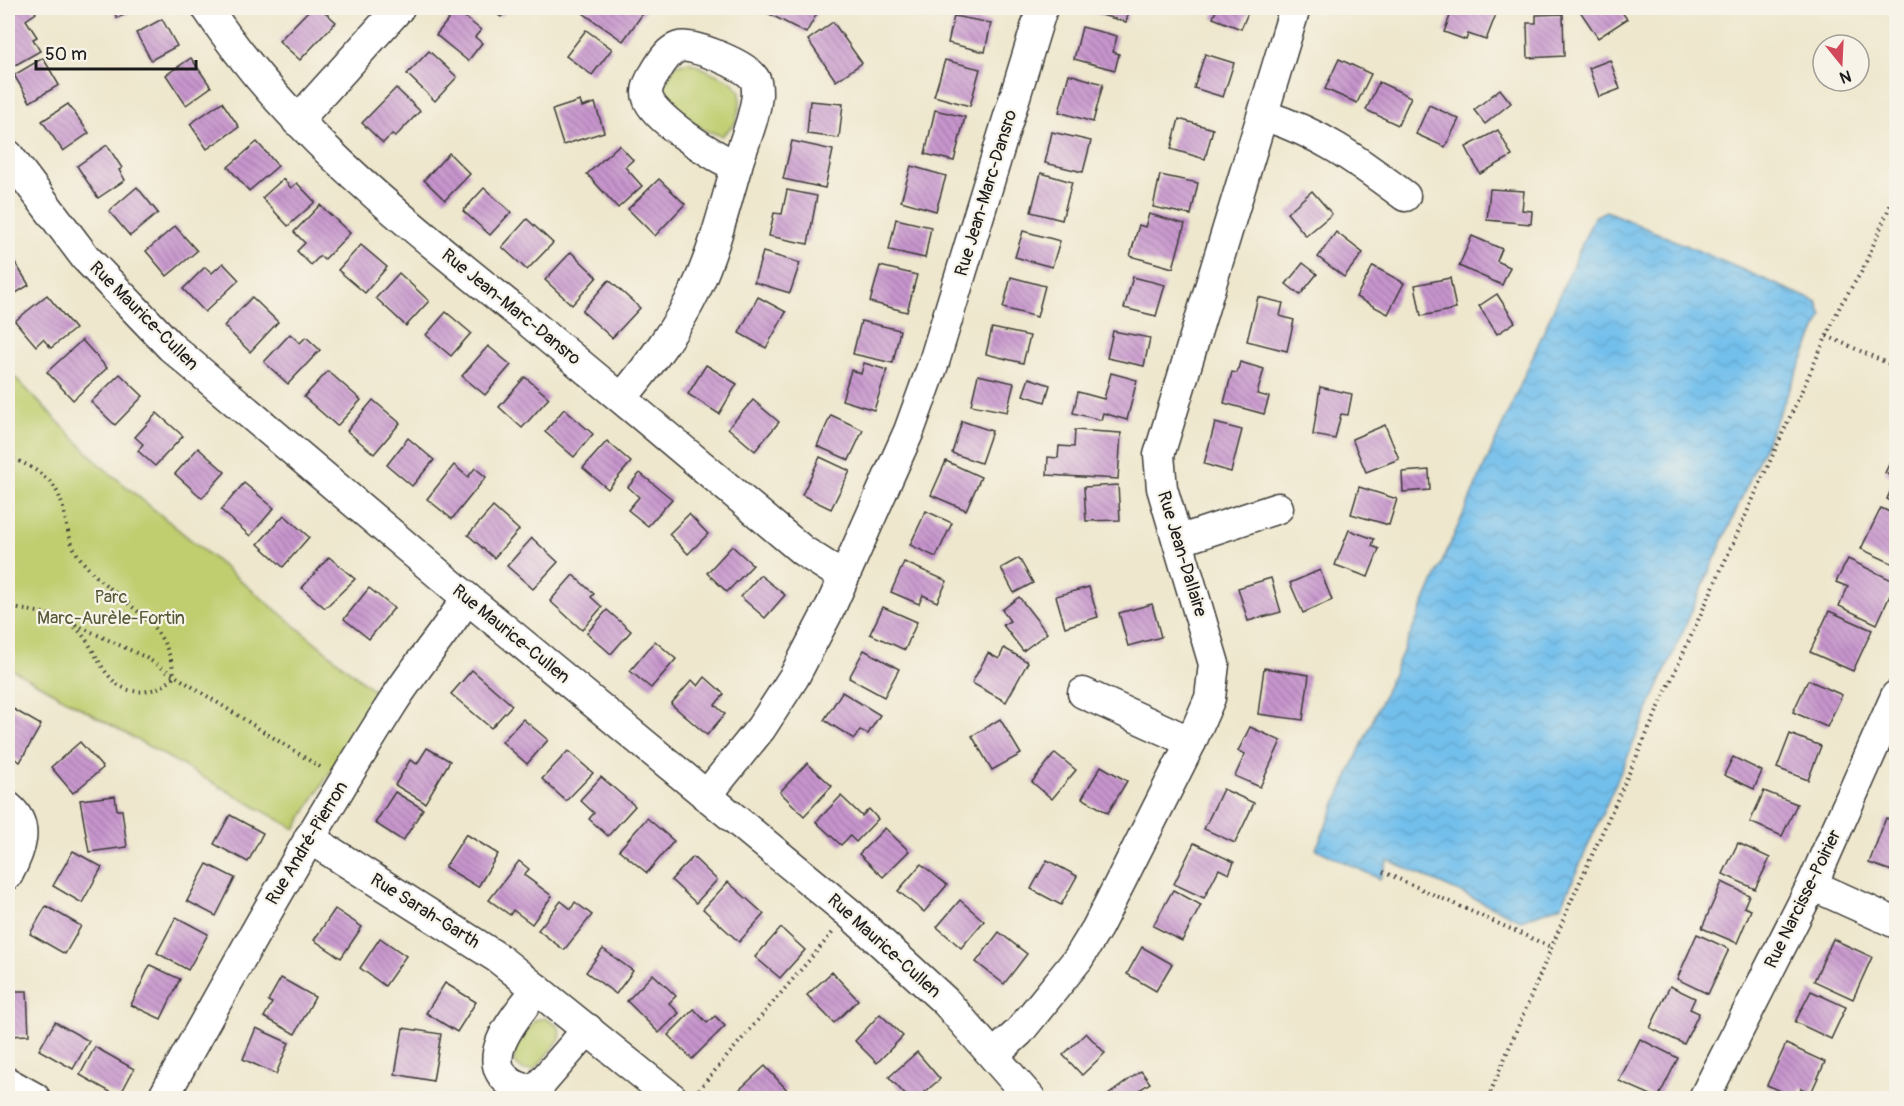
<svg xmlns="http://www.w3.org/2000/svg" width="1904" height="1106" font-family="Pangolin,sans-serif">
<defs>
<pattern id="water-waves" width="16" height="10" patternUnits="userSpaceOnUse" patternTransform="scale(1.5)"><rect width="16" height="10" fill="#72bfec"/><path d="M0 5q4-4 8 0t8 0" fill="none" stroke="#62a4ca"/></pattern>
<pattern id="building-back-hatch" width="6" height="6" patternUnits="userSpaceOnUse" patternTransform="scale(1.5)"><rect width="6" height="6" fill="#c795cd"/><path d="M-1 5l2 2M0 0l6 6M5-1l2 2" fill="none" stroke="#a179a6"/></pattern>
</defs>
<rect width="100%" height="100%" fill="#f7f3e8"/>
<filter id="ink" filterUnits="userSpaceOnUse"><feTurbulence type="fractalNoise" baseFrequency=".0167" numOctaves="2"/><feDisplacementMap in="SourceGraphic" scale="12" xChannelSelector="R" yChannelSelector="G"/><feConvolveMatrix kernelMatrix="1 2 1 2 8 2 1 2 1" color-interpolation-filters="sRGB"/></filter>
<filter id="wash" filterUnits="userSpaceOnUse"><feTurbulence type="fractalNoise" baseFrequency=".008" numOctaves="4" result="noise"/><feDisplacementMap in="SourceGraphic" scale="24" xChannelSelector="R" yChannelSelector="G"/><feGaussianBlur stdDeviation="1.35" result="paint"/><feColorMatrix in="noise" values="0 0 0 0 0 0 0 0 0 0 0 0 0 0 0 0 0 1.4 0 .05"/><feComposite in="paint" operator="in"/></filter>
<g filter="url(#wash)">
<rect width="100%" height="100%" fill="#eee7cd"/>
<g fill="#c0ce70" stroke="#6e7546" stroke-width="1.5">
<path d="M689,62L731,81L740,91V106L735,123L722,136L702,129L666,99L664,85L676,65Z"/>
<path d="M8,370L100,465L378,694L295,829L8,667Z"/>
<path d="M545,1018L559,1027L560,1039L534,1070H522L514,1062L515,1049L535,1020Z"/>
</g>
<path fill="url(#water-waves)" stroke="#476e84" stroke-width="1.5" d="M1606,211L1817,302L1822,316L1562,905L1521,920L1388,860L1380,879L1316,849L1594,217Z"/>
<g id="blocks">
<g fill="url(#building-back-hatch)">
<path d="M22,8H33L36,13L26,20L37,37L33,39L40,51L12,67L8,60V16Z"/>
<path d="M112,8H140L117,18Z"/>
<path d="M311,8H320L336,22L300,60L279,41Z"/>
<path d="M488,8H508L501,17Z"/>
<path d="M587,8H647L623,41L583,13Z"/>
<path d="M758,8H820L806,33Z"/>
<path d="M1092,8H1130L1126,22L1091,12Z"/>
<path d="M1217,8H1250L1241,29L1213,18Z"/>
<path d="M1453,8L1498,9L1486,40L1468,34L1466,40L1444,32Z"/>
<path d="M1578,8H1619L1627,19L1598,38Z"/>
<path d="M456,10L481,30L475,37L482,43L468,61L436,35Z"/>
<path d="M1563,14L1564,56L1528,58L1527,23H1536V15Z"/>
<path d="M954,16L991,23L985,52L948,43Z"/>
<path d="M162,19L177,46L151,60L136,33Z"/>
<path d="M833,22L862,63L836,81L808,40Z"/>
<path d="M1082,27L1117,36L1113,52L1119,54L1115,70L1074,59Z"/>
<path d="M586,30L612,49L592,75L566,56Z"/>
<path d="M429,51L457,77L435,101L407,74Z"/>
<path d="M1205,54L1234,63L1223,97L1194,88Z"/>
<path d="M43,58L59,85L30,102L14,75Z"/>
<path d="M191,58L211,87L186,105L166,75Z"/>
<path d="M1339,59L1371,74L1357,103L1325,89Z"/>
<path d="M945,60L980,69L970,106L934,96Z"/>
<path d="M1610,60L1620,89L1599,97L1589,68Z"/>
<path d="M1069,74L1103,84L1093,122L1059,112Z"/>
<path d="M1379,82L1411,97L1398,125L1366,110Z"/>
<path d="M396,88L420,111L395,137L392,134L383,143L362,123Z"/>
<path d="M1500,89L1511,103L1485,124L1474,110Z"/>
<path d="M580,101L582,107L595,103L604,132L563,145L552,110Z"/>
<path d="M810,101L843,104L839,138L807,134Z"/>
<path d="M222,102L239,127L207,149L190,124Z"/>
<path d="M68,104L89,133L63,151L42,121Z"/>
<path d="M1429,105L1459,119L1445,147L1416,134Z"/>
<path d="M935,110L965,117L954,161L925,154Z"/>
<path d="M1179,119L1213,129L1205,159L1171,149Z"/>
<path d="M1498,130L1512,156L1480,174L1466,147Z"/>
<path d="M1052,132L1091,141L1083,172L1045,163Z"/>
<path d="M792,141L833,150L825,188L783,179Z"/>
<path d="M257,142L278,166L249,191L228,167Z"/>
<path d="M107,145L122,168L119,170L125,180L98,198L77,166Z"/>
<path d="M619,145L633,160L625,167L642,186L618,208L587,174Z"/>
<path d="M449,153L470,174L445,200L424,180Z"/>
<path d="M911,166L946,176L936,211L901,201Z"/>
<path d="M1041,173L1072,182L1062,220L1031,212Z"/>
<path d="M1160,175L1198,183L1191,215L1153,207Z"/>
<path d="M283,179L291,188L297,183L315,202L288,226L262,198Z"/>
<path d="M659,179L685,204L655,236L628,209Z"/>
<path d="M137,187L158,213L130,236L109,211Z"/>
<path d="M484,188L511,212L490,235L463,211Z"/>
<path d="M1490,189L1524,191L1522,210L1532,211L1531,224L1487,220Z"/>
<path d="M787,190L817,196L808,244L769,236L774,213L782,214Z"/>
<path d="M1312,191L1332,214L1306,236L1287,213Z"/>
<path d="M320,205L350,233L324,260L320,256L311,265L297,251L305,243L294,232Z"/>
<path d="M1149,214L1185,224L1173,268L1130,256L1139,225L1145,227Z"/>
<path d="M527,219L553,243L527,270L502,247Z"/>
<path d="M896,219L931,227L925,258L889,250Z"/>
<path d="M175,226L197,251L167,276L146,251Z"/>
<path d="M1023,231L1060,241L1052,267L1015,257Z"/>
<path d="M1336,232L1363,253L1344,277L1318,257Z"/>
<path d="M1472,236L1502,249L1497,261L1510,267L1502,285L1459,266Z"/>
<path d="M361,245L387,267L365,293L338,270Z"/>
<path d="M571,252L597,277L572,305L545,280Z"/>
<path d="M763,252L800,263L790,293L754,282Z"/>
<path d="M11,256L29,285L8,298V258Z"/>
<path d="M223,263L239,280L205,312L183,289L205,267L212,273Z"/>
<path d="M1303,263L1317,274L1300,295L1286,284Z"/>
<path d="M880,266L917,275L907,312L870,302Z"/>
<path d="M1373,266L1404,283L1388,314L1356,297Z"/>
<path d="M399,273L429,301L406,326L376,298Z"/>
<path d="M1011,277L1045,286L1037,317L1003,308Z"/>
<path d="M1133,277L1165,285L1156,316L1124,308Z"/>
<path d="M1450,278L1456,309L1421,316L1415,285Z"/>
<path d="M609,280L640,308L612,338L582,311Z"/>
<path d="M1497,294L1515,322L1497,334L1479,306Z"/>
<path d="M47,295L75,329L51,348L43,339L36,346L15,321Z"/>
<path d="M252,297L278,322L250,352L224,326Z"/>
<path d="M758,297L786,312L766,348L739,333Z"/>
<path d="M1258,297L1283,303L1280,316L1294,320L1287,351L1247,341Z"/>
<path d="M446,312L471,333L451,356L426,335Z"/>
<path d="M861,321L900,330L893,363L853,354Z"/>
<path d="M992,328L1030,336L1023,363L986,354Z"/>
<path d="M1113,331L1150,338L1144,366L1107,358Z"/>
<path d="M290,334L300,343L306,337L320,350L288,384L264,362Z"/>
<path d="M82,340L107,368L73,400L47,372Z"/>
<path d="M488,346L511,365L485,395L462,376Z"/>
<path d="M1240,362L1264,369L1257,394L1269,397L1264,414L1224,403L1232,372L1237,373Z"/>
<path d="M864,363L887,370L874,410L842,400L851,370L861,374Z"/>
<path d="M706,365L737,384L719,414L688,394Z"/>
<path d="M328,371L361,400L337,426L304,397Z"/>
<path d="M1111,373L1137,380L1127,420L1103,413L1101,420L1073,413L1078,392L1104,399Z"/>
<path d="M120,374L143,396L115,425L91,402Z"/>
<path d="M978,375L1014,383L1007,412L971,405Z"/>
<path d="M525,377L549,398L522,428L499,407Z"/>
<path d="M1029,378L1050,385L1045,402L1023,395Z"/>
<path d="M1320,387L1352,394L1348,415L1341,414L1335,439L1313,435Z"/>
<path d="M373,400L400,423L374,454L347,431Z"/>
<path d="M753,400L779,422L755,451L728,428Z"/>
<path d="M564,409L593,434L574,457L545,432Z"/>
<path d="M157,413L183,436L155,466L138,451L143,444L135,437Z"/>
<path d="M831,415L863,430L849,460L817,446Z"/>
<path d="M962,421L992,431L981,463L952,453Z"/>
<path d="M1215,423L1242,430L1231,472L1204,464Z"/>
<path d="M1385,425L1399,459L1366,472L1352,439Z"/>
<path d="M1075,430L1121,433L1118,479L1047,475L1048,457L1058,458L1059,446L1074,447Z"/>
<path d="M408,438L434,460L412,486L387,465Z"/>
<path d="M607,441L631,462L608,489L583,468Z"/>
<path d="M198,448L225,472L202,498L175,474Z"/>
<path d="M1893,456L1896,457V504L1887,499L1896,478L1885,473Z"/>
<path d="M820,457L850,471L831,509L802,495Z"/>
<path d="M946,461L981,477L966,510L931,495Z"/>
<path d="M454,465L468,477L475,468L486,477L452,519L427,499Z"/>
<path d="M1429,470L1430,490L1403,492L1402,472Z"/>
<path d="M640,473L672,499L648,526L628,510L639,497L628,487Z"/>
<path d="M244,483L274,508L250,536L221,510Z"/>
<path d="M1118,485L1120,520L1086,521L1084,487Z"/>
<path d="M1359,487L1397,499L1389,525L1351,514Z"/>
<path d="M493,507L519,530L494,558L468,535Z"/>
<path d="M1881,508L1896,515V565L1861,549Z"/>
<path d="M926,511L952,523L936,557L910,545Z"/>
<path d="M689,514L708,534L688,554L669,534Z"/>
<path d="M284,515L309,537L283,567L258,544Z"/>
<path d="M1349,530L1374,539L1372,546L1379,549L1368,577L1335,565Z"/>
<path d="M532,538L558,562L533,589L507,566Z"/>
<path d="M732,546L753,565L727,592L707,573Z"/>
<path d="M329,557L355,579L325,608L302,588Z"/>
<path d="M1019,558L1033,583L1014,593L1001,568Z"/>
<path d="M1848,559L1896,582L1877,624L1839,606L1848,587L1836,582Z"/>
<path d="M904,562L947,581L937,602L923,595L919,604L891,592Z"/>
<path d="M1320,570L1332,600L1303,613L1290,583Z"/>
<path d="M573,575L594,594L591,597L602,607L582,630L550,601Z"/>
<path d="M760,575L785,595L765,618L741,597Z"/>
<path d="M1271,578L1281,612L1248,621L1238,588Z"/>
<path d="M1089,587L1098,617L1065,627L1056,596Z"/>
<path d="M369,588L394,608L369,639L344,619Z"/>
<path d="M1019,597L1047,633L1023,651L1003,625L1010,621L1002,610Z"/>
<path d="M1152,604L1161,637L1128,646L1119,613Z"/>
<path d="M883,607L917,622L905,650L870,634Z"/>
<path d="M607,610L631,631L611,654L587,633Z"/>
<path d="M1829,611L1872,630L1853,671L1810,652Z"/>
<path d="M655,641L676,659L651,688L630,671Z"/>
<path d="M1004,648L1028,662L1006,702L972,683L988,653L999,659Z"/>
<path d="M864,650L899,669L884,697L849,678Z"/>
<path d="M1264,668L1309,675L1303,720L1258,714Z"/>
<path d="M472,670L512,705L491,728L451,694Z"/>
<path d="M705,677L724,694L715,705L725,714L707,735L671,704L692,680L698,686Z"/>
<path d="M1808,680L1842,695L1827,727L1793,712Z"/>
<path d="M842,692L880,715L868,734L860,730L854,739L824,720Z"/>
<path d="M8,706L41,725L20,762L8,755L13,745L8,742Z"/>
<path d="M523,719L548,740L527,764L502,742Z"/>
<path d="M1000,719L1021,754L992,770L972,736Z"/>
<path d="M1250,727L1281,741L1260,787L1235,776L1245,754L1238,751Z"/>
<path d="M1790,734L1821,746L1808,780L1777,768Z"/>
<path d="M80,742L103,768L73,793L51,767Z"/>
<path d="M427,748L450,761L425,803L395,785L410,760L417,764Z"/>
<path d="M568,751L593,773L566,801L542,779Z"/>
<path d="M1055,753L1076,770L1052,799L1032,782Z"/>
<path d="M1733,757L1762,771L1754,789L1724,775Z"/>
<path d="M807,763L832,786L804,816L780,792Z"/>
<path d="M1101,766L1127,781L1108,813L1082,798Z"/>
<path d="M601,777L635,806L608,836L589,819L594,813L580,800Z"/>
<path d="M1223,789L1254,803L1235,843L1204,829Z"/>
<path d="M1764,791L1797,804L1782,836L1750,822Z"/>
<path d="M395,792L423,809L403,841L375,823Z"/>
<path d="M115,796L117,810H122L127,847L89,852L80,800Z"/>
<path d="M841,796L862,816L869,809L878,819L856,842L850,836L841,845L816,822Z"/>
<path d="M230,815L263,833L248,862L214,844Z"/>
<path d="M647,818L674,841L647,873L619,850Z"/>
<path d="M1886,818L1896,822V861L1892,871L1869,863Z"/>
<path d="M885,828L909,851L883,877L859,854Z"/>
<path d="M466,834L498,854L478,887L445,867Z"/>
<path d="M1194,843L1234,862L1229,874L1219,869L1204,898L1174,884Z"/>
<path d="M1738,843L1770,858L1755,889L1723,874Z"/>
<path d="M73,851L102,867L82,903L53,886Z"/>
<path d="M693,857L717,880L696,903L671,880Z"/>
<path d="M1047,860L1077,876L1061,905L1031,889Z"/>
<path d="M519,861L529,869L524,875L552,896L532,924L513,910L510,915L489,900Z"/>
<path d="M207,864L235,878L216,916L187,901Z"/>
<path d="M921,864L947,885L924,912L898,891Z"/>
<path d="M728,882L764,914L739,942L703,909Z"/>
<path d="M1722,882L1749,895L1744,907L1751,910L1737,943L1702,928Z"/>
<path d="M1173,890L1201,905L1182,941L1153,926Z"/>
<path d="M960,900L984,921L961,948L937,927Z"/>
<path d="M561,901L571,909L575,902L592,915L564,950L538,930Z"/>
<path d="M46,906L81,926L65,954L30,934Z"/>
<path d="M335,909L362,927L341,958L314,940Z"/>
<path d="M176,917L208,934L188,970L157,953Z"/>
<path d="M781,928L805,950L780,978L755,957Z"/>
<path d="M999,932L1027,954L1004,984L976,962Z"/>
<path d="M1697,934L1729,949L1708,994L1677,979Z"/>
<path d="M380,938L406,956L385,986L360,968Z"/>
<path d="M1833,939L1872,957L1853,999L1814,981Z"/>
<path d="M1142,947L1172,964L1156,991L1127,974Z"/>
<path d="M603,949L633,971L616,994L586,972Z"/>
<path d="M150,965L180,979L161,1019L131,1005Z"/>
<path d="M832,972L858,1000L834,1023L807,995Z"/>
<path d="M653,974L676,996L669,1003L679,1013L659,1033L627,1001Z"/>
<path d="M281,978L315,997L295,1034L264,1017L272,1003L268,1001Z"/>
<path d="M445,983L476,1002L457,1032L426,1013Z"/>
<path d="M1670,986L1695,998L1690,1009L1699,1013L1684,1044L1650,1028Z"/>
<path d="M8,991H27L29,1035L8,1036Z"/>
<path d="M1811,991L1846,1007L1831,1039L1795,1022Z"/>
<path d="M694,1009L707,1023L715,1016L725,1026L692,1059L668,1035Z"/>
<path d="M880,1014L903,1036L877,1063L855,1041Z"/>
<path d="M55,1022L89,1041L73,1069L39,1050Z"/>
<path d="M256,1028L289,1043L276,1074L243,1059Z"/>
<path d="M403,1028L441,1034L433,1081L395,1074Z"/>
<path d="M1086,1033L1105,1053L1082,1075L1063,1055Z"/>
<path d="M1640,1039L1678,1058L1658,1098L1619,1081Z"/>
<path d="M1786,1044L1825,1062L1811,1093L1801,1088L1797,1098L1767,1085Z"/>
<path d="M95,1047L134,1069L119,1097L80,1075Z"/>
<path d="M917,1052L940,1079L918,1098H908L889,1077Z"/>
<path d="M765,1066L787,1090L777,1098H745L738,1091Z"/>
<path d="M1141,1071L1150,1083L1141,1089L1148,1098H1104Z"/>
</g>
</g>
</g>
<g filter="url(#ink)">
<use href="#blocks" fill-opacity="0" stroke="#3c3a37" stroke-width="1.5"/>
<g fill="none" stroke-linecap="round" stroke-linejoin="round">
<defs>
<g id="minor">
<path d="M207,8C291,135 411,226 528,321C620,397 712,474 803,551L844,577"/>
<path d="M1263,115C1324,135 1354,158 1405,196"/>
<path d="M297,121L399,8"/>
<path d="M8,155L85,257L171,347L467,598L849,913L946,1002L1030,1098"/>
<path d="M622,398C650,364 677,329 696,289C714,251 724,209 736,168C743,144 755,119 757,94C757,88 757,81 753,77C745,65 692,43 679,47C667,51 661,63 655,73C650,80 645,90 648,98C653,118 717,159 737,166"/>
<path d="M1178,541L1278,508"/>
<path d="M1083,693L1191,742"/>
<path d="M706,796L761,728L794,677L831,606L909,431L934,362L1042,8"/>
<path d="M8,807C31,826 20,851 8,874"/>
<path d="M309,838L498,958L672,1098"/>
<path d="M1812,885L1896,923"/>
<path d="M537,989C520,1012 475,1059 511,1083C520,1088 528,1091 538,1087L588,1029"/>
<path d="M994,1055L1019,1032L1078,959L1097,928L1191,742L1210,698L1214,664L1162,488L1159,455L1295,8"/>
<path d="M8,1083L35,1098"/>
<path d="M163,1098C237,964 311,831 393,702C416,666 444,634 467,598"/>
<path d="M1704,1098L1812,885L1896,696"/>
</g>
</defs>
<use href="#minor" stroke="#3c3a37" stroke-width="33"/>
<g stroke="#3c3a37" stroke-width="4" stroke-dasharray="1.5 4.5" stroke-linecap="butt">
<path d="M1827,336L1896,367"/>
<path d="M8,457C23,462 40,471 51,483C68,502 63,531 76,552C106,600 166,611 174,675C168,685 158,689 147,691C101,697 100,644 71,624C54,612 27,611 8,607"/>
<path d="M70,622L145,657L323,769"/>
<path d="M1383,872L1551,947"/>
<path d="M695,1094L834,931"/>
<path d="M1488,1098L1569,906L1841,304L1862,271L1896,192"/>
</g>
<use href="#minor" stroke="#fff" stroke-width="30"/>
</g>
</g>
<g text-anchor="middle" dominant-baseline="central" stroke-width="4.5" stroke-linejoin="round" paint-order="stroke">
<g font-size="18" fill="#1c1c1c" stroke="#f7f3e8">
<text transform="translate(986 193) rotate(-73)">Rue Jean-Marc-Dansro</text>
<text transform="translate(511 307) rotate(39)">Rue Jean-Marc-Dansro</text>
<text transform="translate(144 316) rotate(45)">Rue Maurice-Cullen</text>
<text transform="translate(1182 554) rotate(73)">Rue Jean-Dallaire</text>
<text transform="translate(511 634) rotate(39)">Rue Maurice-Cullen</text>
<text transform="translate(307 843) rotate(-59)">Rue André-Pierron</text>
<text transform="translate(1803 899) rotate(-64)">Rue Narcisse-Poirier</text>
<text transform="translate(425 911) rotate(32)">Rue Sarah-Garth</text>
<text transform="translate(884 946) rotate(42)">Rue Maurice-Cullen</text>
</g>
<g font-size="18" fill="#555a39" stroke="#f7f3e8">
<text x="111" y="597">Parc<tspan x="111" dy="21">Marc-Aurèle-Fortin</tspan></text>
</g>
</g>
<rect width="1904" height="1106" fill="none" stroke="#f7f3e8" stroke-width="30"/>
<g transform="translate(1841 63) rotate(162)"><circle r="28" fill="#f7f3e8" stroke="#9f9d96" stroke-width="1.5"/>
<path d="M0-4.5L10 22L0 15L-10 22Z" fill="#d1495b"/>
<text y="-9" font-size="16" font-weight="bold" text-anchor="middle" fill="#1c1c1c">N</text>
</g>
<path d="M36 60v9h160v-9" fill="none" stroke="#1c1c1c" stroke-width="3"/>
<text x="45" y="60" font-size="18" fill="#1c1c1c" stroke="#f7f3e8" stroke-width="4.5" paint-order="stroke">50 m</text>
</svg>
